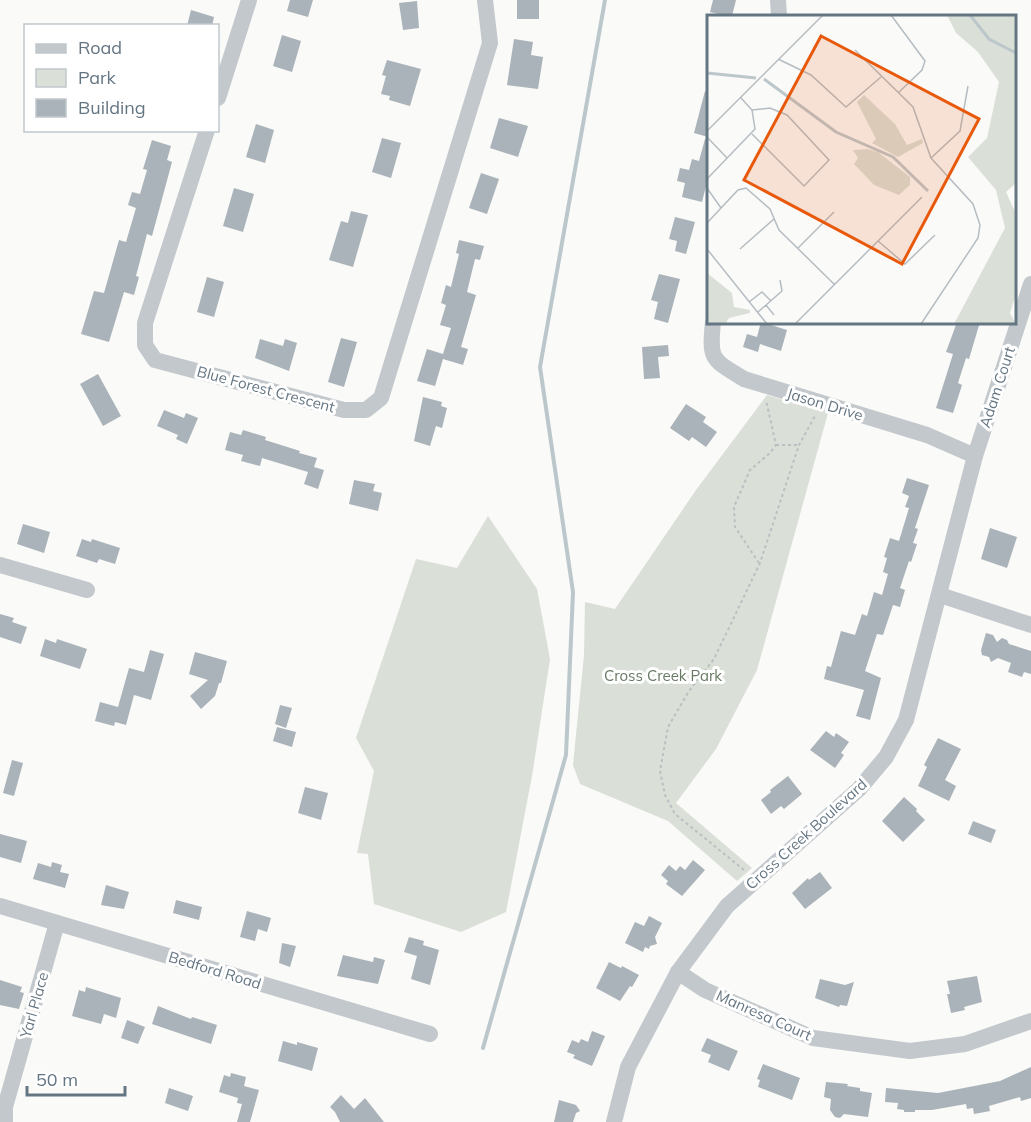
<svg xmlns="http://www.w3.org/2000/svg" width="1031" height="1122" font-family="Mulish,sans-serif">
<rect width="100%" height="100%" fill="#fafaf8"/>
<g fill="#dadfd7">
<path d="M767,395L828,413L757,670L716,749L676,803L752,868L737,881L668,821L580,784L573,765L584,655L585,602L615,609L696,490Z"/>
<path d="M488,516L537,589L550,659L532,776L506,912L461,932L374,904L368,854L357,853L374,771L356,738L416,559L457,568Z"/>
</g>
<g fill="none" stroke-linecap="round" stroke-linejoin="round">
<path stroke="#bbc7cb" stroke-width="4" d="M483,1048L566,755L573,592L540,367L605,0"/>
</g>
<g fill="#aab3b9">
<path d="M290,0H313L308,17L287,11Z"/>
<rect x="517" y="0" width="22" height="19"/>
<path d="M713,0H736L732,16H717L718,14L710,12Z"/>
<path d="M417,1L419,28L403,30L399,3Z"/>
<path d="M191,10L214,17L212,26H187Z"/>
<path d="M282,35L301,41L292,72L273,66Z"/>
<path d="M514,39L533,42L531,55L543,57L538,89L507,85Z"/>
<path d="M387,60L421,69L410,106L389,100L390,96L381,94L386,76L382,75Z"/>
<path d="M705,91L708,92V137L694,133Z"/>
<path d="M499,118L528,126L518,157L490,148Z"/>
<path d="M256,124L274,130L265,163L246,157Z"/>
<path d="M382,138L401,143L391,178L372,172Z"/>
<path d="M705,139H708V178L702,202L682,197L685,183L677,181L680,168L689,170L692,159L699,161Z"/>
<path d="M152,140L171,146L167,160L172,162L152,236L147,234L136,276L139,277L134,295L124,292L109,342L81,334L94,291L104,293L119,240L126,242L136,208L128,205L132,192L140,194L147,170L143,169Z"/>
<path d="M481,173L499,179L487,214L469,208Z"/>
<path d="M234,188L254,194L243,232L223,226Z"/>
<path d="M351,211L368,215L353,267L329,260L341,221L348,223Z"/>
<path d="M675,217L695,222L686,254L675,251L677,241L669,239Z"/>
<path d="M459,240L484,246L480,260L475,259L467,292L476,295L461,347L468,349L463,365L443,359L435,386L417,381L427,349L443,354L451,328L440,325L446,305L441,303L446,285L451,287L459,254L456,253Z"/>
<path d="M659,274L680,279L668,323L654,319L658,302L651,300Z"/>
<path d="M207,277L224,282L214,317L197,312Z"/>
<path d="M761,322L787,330L781,351L760,344L758,352L743,347L747,334L757,337Z"/>
<path d="M957,322H980L969,359L966,358L958,383L962,385L953,413L936,408L953,354L946,352Z"/>
<path d="M341,338L357,342L344,387L328,382Z"/>
<path d="M260,339L283,346L285,339L297,343L289,371L255,358Z"/>
<path d="M668,345L669,356L658,357L660,378L644,379L642,347Z"/>
<path d="M98,374L121,416L103,426L80,384Z"/>
<path d="M423,397L442,402L441,406L447,408L442,428L436,426L430,446L414,441Z"/>
<path d="M686,404L706,417L703,422L717,432L706,447L692,437L689,441L670,428Z"/>
<path d="M164,410L184,418L186,413L198,418L187,444L176,439L178,435L157,426Z"/>
<path d="M243,430L266,437L265,440L300,451L299,453L317,458L314,467L324,470L318,489L304,484L308,472L262,458L260,466L241,461L243,455L225,450L230,432L241,435Z"/>
<path d="M907,478L929,485L915,528L918,529L913,543L917,544L911,562L909,561L900,588L905,590L900,607L893,605L883,635L877,634L865,671L881,678L870,720L856,716L864,690L824,679L827,666L831,667L841,631L855,635L862,614L867,616L874,592L882,595L888,574L883,572L887,558L884,557L890,538L899,541L909,508L905,507L909,496L902,493Z"/>
<path d="M354,480L375,484L373,491L382,493L378,511L349,504Z"/>
<path d="M23,524L50,532L44,553L17,544Z"/>
<path d="M990,528L1017,537L1007,568L981,559Z"/>
<path d="M82,539L91,542L92,539L120,548L115,564L99,559L97,563L76,556Z"/>
<path d="M0,614L14,618L12,622L27,627L21,644L0,637Z"/>
<path d="M986,633L993,635L997,642L1002,638L1007,640L1009,644L1031,651V674L1024,672L1022,677L1008,672L1011,663L998,658L991,662L989,657L982,655L981,650Z"/>
<path d="M45,639L56,643L57,639L87,649L80,669L40,656Z"/>
<path d="M150,650L164,654L151,700L134,695L126,725L115,722L114,726L95,721L100,702L118,707L129,668L144,672Z"/>
<path d="M195,652L227,661L221,683H219L215,696L201,709L190,696L208,680L189,674Z"/>
<path d="M280,705L292,708L286,728L275,724Z"/>
<path d="M277,727L296,732L292,747L273,741Z"/>
<path d="M826,731L834,737L836,733L849,742L841,753L844,755L835,768L810,750Z"/>
<path d="M938,738L961,749L945,780L956,786L949,801L918,786L927,767L924,765Z"/>
<path d="M12,760L23,763L14,796L3,793Z"/>
<path d="M788,776L802,794L784,809L781,806L771,814L761,800L771,792L770,790Z"/>
<path d="M305,787L328,793L321,820L298,813Z"/>
<path d="M904,797L917,809L916,811L925,820L903,842L882,821Z"/>
<path d="M973,821L996,830L991,843L968,834Z"/>
<path d="M0,834L27,841L21,863L0,857Z"/>
<path d="M693,860L705,870L682,896L666,884L668,881L661,875L669,865L676,871L680,866L685,870Z"/>
<path d="M52,862L62,865L60,872L69,874L65,888L33,879L38,863L51,867Z"/>
<path d="M820,872L832,888L805,909L792,893L808,878L809,880Z"/>
<path d="M106,885L129,892L124,909L101,905Z"/>
<path d="M176,900L202,907L199,920L173,913Z"/>
<path d="M247,911L271,918L267,932L258,929L255,941L240,937Z"/>
<path d="M649,916L662,923L655,937L657,944L650,946L649,949L645,947L643,952L625,943L635,922L644,926Z"/>
<path d="M409,937L424,941L423,945L439,950L430,985L411,979L417,956L404,952Z"/>
<path d="M282,943L296,946L290,967L279,963Z"/>
<path d="M343,955L373,962L374,957L385,960L378,984L337,976Z"/>
<path d="M609,962L621,968L622,966L639,975L632,987L630,986L620,1001L596,988Z"/>
<path d="M977,976L982,1002L964,1007L965,1010L951,1013L947,994H950L947,981Z"/>
<path d="M820,979L845,985L854,982L847,1006L840,1005L839,1007L815,998Z"/>
<path d="M0,980L22,987L20,992L24,993L19,1009L0,1005Z"/>
<path d="M86,987L121,998L116,1018L104,1014L101,1024L72,1016L79,990L85,992Z"/>
<path d="M158,1006L191,1019L192,1017L217,1025L211,1044L152,1024Z"/>
<path d="M127,1020L145,1027L138,1044L121,1038Z"/>
<path d="M592,1031L605,1036L592,1066L573,1058L575,1055L567,1052L572,1040L579,1043L581,1039L588,1042Z"/>
<path d="M707,1038L738,1051L729,1071L708,1062L711,1055L701,1051Z"/>
<path d="M283,1041L297,1045V1042L318,1048L312,1071L278,1061Z"/>
<path d="M763,1064L800,1078L792,1100L758,1087L760,1080L757,1079Z"/>
<path d="M1031,1067V1098L1021,1101L1020,1097L989,1106L990,1111L974,1114L973,1108L967,1109L966,1104L932,1110H915V1112H904V1110L897,1109L898,1103L885,1102L886,1088L938,1093L1000,1081Z"/>
<path d="M231,1073L246,1077L244,1086L259,1090L250,1122H237L242,1104L237,1103L238,1098L219,1092L224,1075L230,1077Z"/>
<path d="M826,1082L848,1084L847,1086L860,1088V1091L872,1093L868,1117L844,1114L840,1118L835,1117L830,1110L831,1099L824,1097Z"/>
<path d="M169,1088L193,1096L188,1111L165,1103Z"/>
<path d="M341,1095L354,1109L365,1098L384,1122H340L335,1112L330,1107Z"/>
<path d="M559,1100L576,1105L580,1111L576,1113L573,1122H554Z"/>
</g>
<g fill="none" stroke-linecap="round" stroke-linejoin="round">
<g stroke="#bbbfc2" stroke-width="2" stroke-dasharray="3 3" stroke-linecap="butt">
<path d="M776,445H799"/>
<path d="M759,563L735,527L734,507L750,470L770,453L776,445L766,400"/>
<path d="M744,870L675,814L665,795L660,771L668,727L689,691L714,659L760,563L799,445L815,416"/>
</g>
<g stroke="#c3c8cc" stroke-width="16">
<path d="M778,0L779,16"/>
<path d="M218,98L249,0"/>
<path d="M207,130L145,323V345L155,360L344,410H366L381,398L490,43L485,0"/>
<path d="M713,322C709,361 712,359 744,379L927,435L975,456"/>
<path d="M0,565L87,590"/>
<path d="M940,595L1031,625"/>
<path d="M0,906L430,1034"/>
<path d="M678,972L705,990L813,1038L910,1051L965,1044L1031,1021"/>
<path d="M5,1122V1107L57,923"/>
<path d="M614,1122L628,1067L678,972L727,906L859,789L886,757L906,720L975,456L1031,284"/>
</g>
</g>
<g text-anchor="middle" dominant-baseline="central" stroke-width="6" stroke-linejoin="round" paint-order="stroke">
<g font-size="15" fill="#657683" stroke="#fff">
<text transform="translate(997 387) rotate(-72)">Adam Court</text>
<text transform="translate(266 389) rotate(15)">Blue Forest Crescent</text>
<text transform="translate(825 404) rotate(17)">Jason Drive</text>
<text transform="translate(806 834) rotate(-42)">Cross Creek Boulevard</text>
<text transform="translate(215 970) rotate(17)">Bedford Road</text>
<text transform="translate(34 1005) rotate(-74)">Yarl Place</text>
<text transform="translate(764 1015) rotate(24)">Manresa Court</text>
</g>
<g font-size="15" fill="#687a64" stroke="#fff">
<text x="663" y="675">Cross Creek Park</text>
</g>
</g>
<g transform="translate(707 15)">
<rect width="309" height="309" fill="#fafaf8"/>
<path d="M240,0H309V168L299,177L309,199V279L303,298L309,309H247L298,213L289,175L261,142L280,123L292,67L271,37L249,18ZM157,80L188,109L200,130L215,124L216,128L191,142L165,128L169,124L150,87ZM160,134L171,137L203,162V170L192,180L167,170L147,149L151,143L146,135ZM0,258L25,278L27,292L43,295V298L22,303L18,309H0Z" fill="#dadfd7"/>
<path fill="none" stroke="#bbc7cb" stroke-width="3" d="M263,0L282,24L309,38M0,58L49,63M57,64L129,117L186,142L221,176"/>
<path fill="none" stroke="#b5bdc2" stroke-width="1.5" d="M184,0L218,46L215,55L191,78M148,35L206,92L224,143L266,189L273,210L271,223L214,309M71,44L104,60L139,92L174,62M0,116L116,0M45,119L97,171L122,145L80,100L63,93L45,95M0,122L20,143M224,143L253,116L261,71M0,164L48,114L45,95L34,83M0,173L14,193M0,208L31,175L39,173L63,194L72,215L128,270M171,226L198,249L228,220M91,233L127,197M0,234L60,309M33,234L67,204M42,287L55,277L64,286M59,290L75,276L73,265M51,297L59,290L67,300M88,309L215,182"/>
<path fill="#e8590c" fill-opacity="0.15" stroke="#e8590c" stroke-width="3" d="M114,21L272,104L195,249L37,165Z"/>
<rect width="309" height="309" fill="none" stroke="#657683" stroke-width="3"/>
</g>
<rect x="24" y="24" width="195" height="108" fill="#ffffff" stroke="#c1c8cd" stroke-width="1.5"/>
<rect x="36" y="44" width="30" height="9" fill="#c3c8cc" stroke="#c1c8cd" stroke-width="1.5"/>
<text x="78" y="54" font-size="18" fill="#657683">Road</text>
<rect x="36" y="69" width="30" height="18" fill="#dadfd7" stroke="#c1c8cd" stroke-width="1.5"/>
<text x="78" y="84" font-size="18" fill="#657683">Park</text>
<rect x="36" y="99" width="30" height="18" fill="#aab3b9" stroke="#c1c8cd" stroke-width="1.5"/>
<text x="78" y="114" font-size="18" fill="#657683">Building</text>
<path d="M27 1086v9h98v-9" fill="none" stroke="#657683" stroke-width="3"/>
<text x="36" y="1086" font-size="18" fill="#657683" stroke="#ffffff" stroke-width="4.5" paint-order="stroke">50 m</text>
</svg>
